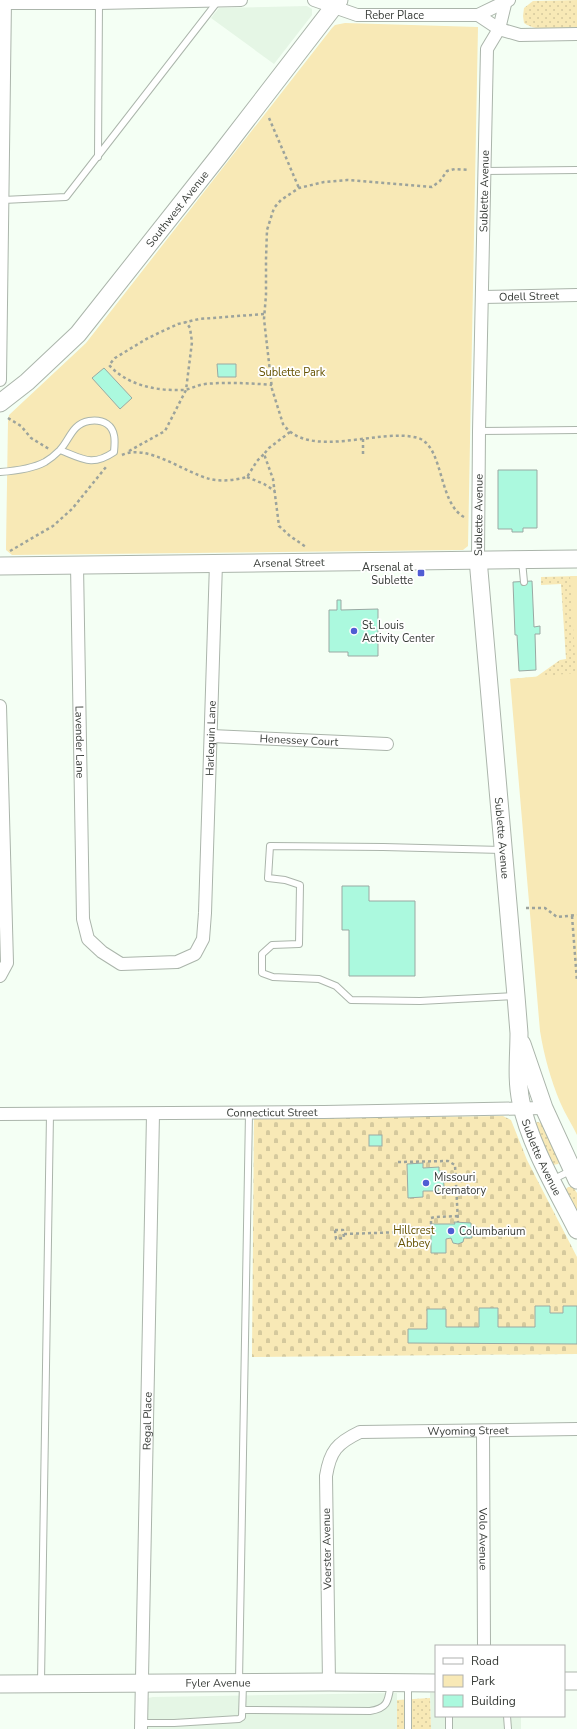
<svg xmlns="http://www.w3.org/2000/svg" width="577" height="1729" font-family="'Nunito Sans',sans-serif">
<defs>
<pattern id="grass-dots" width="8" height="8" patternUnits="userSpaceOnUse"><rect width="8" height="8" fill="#f8e9b6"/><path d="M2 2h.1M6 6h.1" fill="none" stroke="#d5c99d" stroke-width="1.8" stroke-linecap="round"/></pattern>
<pattern id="cemetery-stones" width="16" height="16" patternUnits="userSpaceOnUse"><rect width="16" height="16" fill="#f8e9b6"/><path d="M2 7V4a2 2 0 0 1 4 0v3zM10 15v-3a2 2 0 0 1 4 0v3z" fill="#d5c99d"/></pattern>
</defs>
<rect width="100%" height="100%" fill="#f4fff4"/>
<g fill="#e5f6e5">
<path d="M307,6L312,9V15L274,64L211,18L219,8Z"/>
<path d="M397,1693V1729H147L146,1702L148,1698L153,1697Z"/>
<path d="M430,1693H436V1716H521V1729H431Z"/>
</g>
<g fill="url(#grass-dots)">
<path d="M577,0V28C561,28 538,33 524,23L523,16L524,8L533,1Z"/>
<path d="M577,576V749L510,679L536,677L560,660L566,659L561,584L541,585V577Z"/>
<path d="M538,1122L543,1124L560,1162L558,1164L553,1165L534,1123Z"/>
<path d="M568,1187H573L577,1193V1216L565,1193L566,1189Z"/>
<path d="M430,1698L431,1729H397V1700Z"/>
</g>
<path fill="url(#cemetery-stones)" d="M503,1116L511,1120L527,1160L577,1257V1354L252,1357L254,1119Z"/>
<g fill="#f8e9b6">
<path d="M345,23L478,27L468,546L463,550L12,555L6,550V547L8,421L9,415L86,343L332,28L335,25Z"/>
<path d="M570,576H577V1135C572,1124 565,1114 560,1102C551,1080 544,1056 540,1031L510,679L576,673Z"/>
</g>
<g fill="#abf9de" stroke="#9aa9a3">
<path d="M217,364H236V377H218Z"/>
<path d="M104,368L132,398L120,409L92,378Z"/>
<path d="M498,470H537V528H523V532H512V529H498Z"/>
<path d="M532,581L534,627L540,626V634H535L536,670L519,671L517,635H515L513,582Z"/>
<path d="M337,600H341V610L378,609V656H348V652H329V610H337Z"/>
<path d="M342,886H369V901H415V976H349V930H342Z"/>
<rect x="369" y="1135" width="13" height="11"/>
<path d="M423,1163V1168L439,1167V1171H443L444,1187H438L439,1191H423V1197L408,1198L407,1164Z"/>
<path d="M454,1222L471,1223L472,1238H464L463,1242L458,1244L453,1243L451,1238L446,1239V1253H431V1224H455Z"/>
<path d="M535,1306H550V1313H563V1306H577V1344L408,1343V1329H427V1309H446V1327H479V1308H498V1327H535Z"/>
</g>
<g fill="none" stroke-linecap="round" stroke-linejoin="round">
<defs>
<g id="lane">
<path d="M98,157L99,3"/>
<path d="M484,171L577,170"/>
<path d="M3,200L66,197L218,1"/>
<path d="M479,431L577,430"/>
<path d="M0,472C14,471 32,469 45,462C50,459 56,454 60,450C70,439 72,424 89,421C96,420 101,420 107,424C116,430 115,442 114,452C92,467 83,459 60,450"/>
<path d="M522,561L524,582"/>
<path d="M502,850L383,847L270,846L268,878L285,880L300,885L299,944L272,945L262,954V973L273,977L319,979L336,986L351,1000L420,1001L514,996"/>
<path d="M552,1180L572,1170"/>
<path d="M239,1681L249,1113"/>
<path d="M41,1682L50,1114"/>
<path d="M243,1710L370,1711C389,1708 388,1700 391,1683"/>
<path d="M449,1716V1729"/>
<path d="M507,1716L508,1729"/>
<path d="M142,1723H174L239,1719L242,1717L243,1684"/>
<path d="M408,1729V1683"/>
</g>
<g id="street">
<path id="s1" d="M314,0L357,15H478L509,0"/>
<path d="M0,3H99L241,0"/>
<path d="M478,15L499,29L520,35L577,34"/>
<path id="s2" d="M482,297L577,295"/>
<path d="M0,380L5,0"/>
<path id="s3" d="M478,559L479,431L487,49L499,29L506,0"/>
<path id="s4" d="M77,565L83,919L88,939L102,952L121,964L177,962L195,954L203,939L205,913L216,563"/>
<path d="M0,706L7,963L0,976"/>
<path id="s5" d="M211,736L387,744"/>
<path id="s6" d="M0,1114L324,1112L544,1108"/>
<path id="s7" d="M483,1431L484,1646"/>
<path id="s8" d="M329,1682L326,1476C330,1451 337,1443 360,1432L577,1429"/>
<path id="s9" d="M141,1729L153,1114"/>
</g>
<g id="secondary">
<path id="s10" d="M0,403L27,382L78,334L218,157L339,0"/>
<path id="s11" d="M478,559L516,996C517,1008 518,1021 519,1033C519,1056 516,1079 521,1102C530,1146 557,1190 577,1230"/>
<path id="s12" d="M0,566L577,559"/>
<path d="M522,1044L544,1108L577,1180"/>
<path d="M564,1681H577"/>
<path id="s13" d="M0,1684L329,1682L436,1683"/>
</g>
</defs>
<use href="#lane" stroke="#abb5ab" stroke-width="8"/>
<use href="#street" stroke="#abb5ab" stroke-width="14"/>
<use href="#secondary" stroke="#abb5ab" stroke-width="19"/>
<g stroke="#9ca39c" stroke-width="2.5" stroke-dasharray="3 3" stroke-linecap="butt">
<path d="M269,118L299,188"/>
<path d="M264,314L199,319L178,324L148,338L115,358L109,365C128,386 157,391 184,390C191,389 197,385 205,384C227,382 249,383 272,385"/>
<path d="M8,418L21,426L31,438L49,449"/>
<path d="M290,432L269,448L264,454L273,479L279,526L290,536L306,547"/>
<path d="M363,439V455"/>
<path d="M129,451L165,431L186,390L192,342L190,328L186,322"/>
<path d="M122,455C147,443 185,473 210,479C222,482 236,480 247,477L257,461L264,454"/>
<path d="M247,477L264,484L275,491"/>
<path d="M464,517C438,503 444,446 418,438C381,427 309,461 283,424L272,389L264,319L266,295V259L267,230L274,208L281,200L299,188L324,182L347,180L432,187L440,181L447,171L455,169L469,170"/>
<path d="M10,551L53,526L72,509L106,467"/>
<path d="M526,908H545L557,917L577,915"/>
<path d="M572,916L577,981"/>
<path d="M398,1162L448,1161L455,1165L458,1222"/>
<path d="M444,1179H456"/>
<path d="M431,1224V1218L435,1217L458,1216"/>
<path d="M335,1230H343L344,1238L336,1239Z"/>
<path d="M344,1234L405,1232"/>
</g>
<use href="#lane" stroke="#fff" stroke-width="6"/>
<use href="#street" stroke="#fff" stroke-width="12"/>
<use href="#secondary" stroke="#fff" stroke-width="17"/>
</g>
<g fill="#505dd3" stroke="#fff" stroke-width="1.5">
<rect x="417" y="569" width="8" height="8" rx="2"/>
<circle cx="354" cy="631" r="4"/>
<circle cx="426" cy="1183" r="4"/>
<circle cx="451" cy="1231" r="4"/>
</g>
<g text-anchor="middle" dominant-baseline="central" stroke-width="3.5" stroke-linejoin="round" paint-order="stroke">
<g font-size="11" fill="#383c38" stroke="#fff">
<text stroke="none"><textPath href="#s1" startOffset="83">Reber Place</textPath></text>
<text stroke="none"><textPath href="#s3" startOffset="368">Sublette Avenue</textPath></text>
<text stroke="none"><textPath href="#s10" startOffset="264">Southwest Avenue</textPath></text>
<text stroke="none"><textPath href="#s2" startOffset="47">Odell Street</textPath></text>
<text stroke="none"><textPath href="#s3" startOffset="44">Sublette Avenue</textPath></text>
<text stroke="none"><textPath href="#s12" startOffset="289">Arsenal Street</textPath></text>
<text stroke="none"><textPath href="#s4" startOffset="710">Harlequin Lane</textPath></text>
<text stroke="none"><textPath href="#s5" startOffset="88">Henessey Court</textPath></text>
<text stroke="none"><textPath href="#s4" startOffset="177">Lavender Lane</textPath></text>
<text stroke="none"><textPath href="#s11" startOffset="280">Sublette Avenue</textPath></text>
<text stroke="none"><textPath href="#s6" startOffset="272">Connecticut Street</textPath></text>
<text stroke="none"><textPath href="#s11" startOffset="604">Sublette Avenue</textPath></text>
<text stroke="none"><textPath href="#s9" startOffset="308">Regal Place</textPath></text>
<text stroke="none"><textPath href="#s8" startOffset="373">Wyoming Street</textPath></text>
<text stroke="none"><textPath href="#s7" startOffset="108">Volo Avenue</textPath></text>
<text transform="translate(327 1549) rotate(-91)">Voerster Avenue</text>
<text stroke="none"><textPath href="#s13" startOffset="218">Fyler Avenue</textPath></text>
</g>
<g font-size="11" fill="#655200" stroke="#fff">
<text x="292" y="372">Sublette Park</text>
<text x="414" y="1230">Hillcrest<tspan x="414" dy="13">Abbey</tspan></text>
</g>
<g font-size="11" fill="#383c38" stroke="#fff" text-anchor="start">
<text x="413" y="567" text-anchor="end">Arsenal at<tspan x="413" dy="13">Sublette</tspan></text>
<text x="362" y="625">St. Louis<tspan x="362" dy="13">Activity Center</tspan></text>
<text x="434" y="1177">Missouri<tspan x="434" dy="13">Crematory</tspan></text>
<text x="459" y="1231">Columbarium</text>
</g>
</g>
<rect x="435" y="1645" width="130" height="72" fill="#ffffff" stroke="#afb1af"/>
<rect x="443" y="1658" width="20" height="6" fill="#ffffff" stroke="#afb1af"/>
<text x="471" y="1665" font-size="12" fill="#383c38">Road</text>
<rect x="443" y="1675" width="20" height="12" fill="#f8e9b6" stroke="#afb1af"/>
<text x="471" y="1685" font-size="12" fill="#383c38">Park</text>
<rect x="443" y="1695" width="20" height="12" fill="#abf9de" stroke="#afb1af"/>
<text x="471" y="1705" font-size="12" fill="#383c38">Building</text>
</svg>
